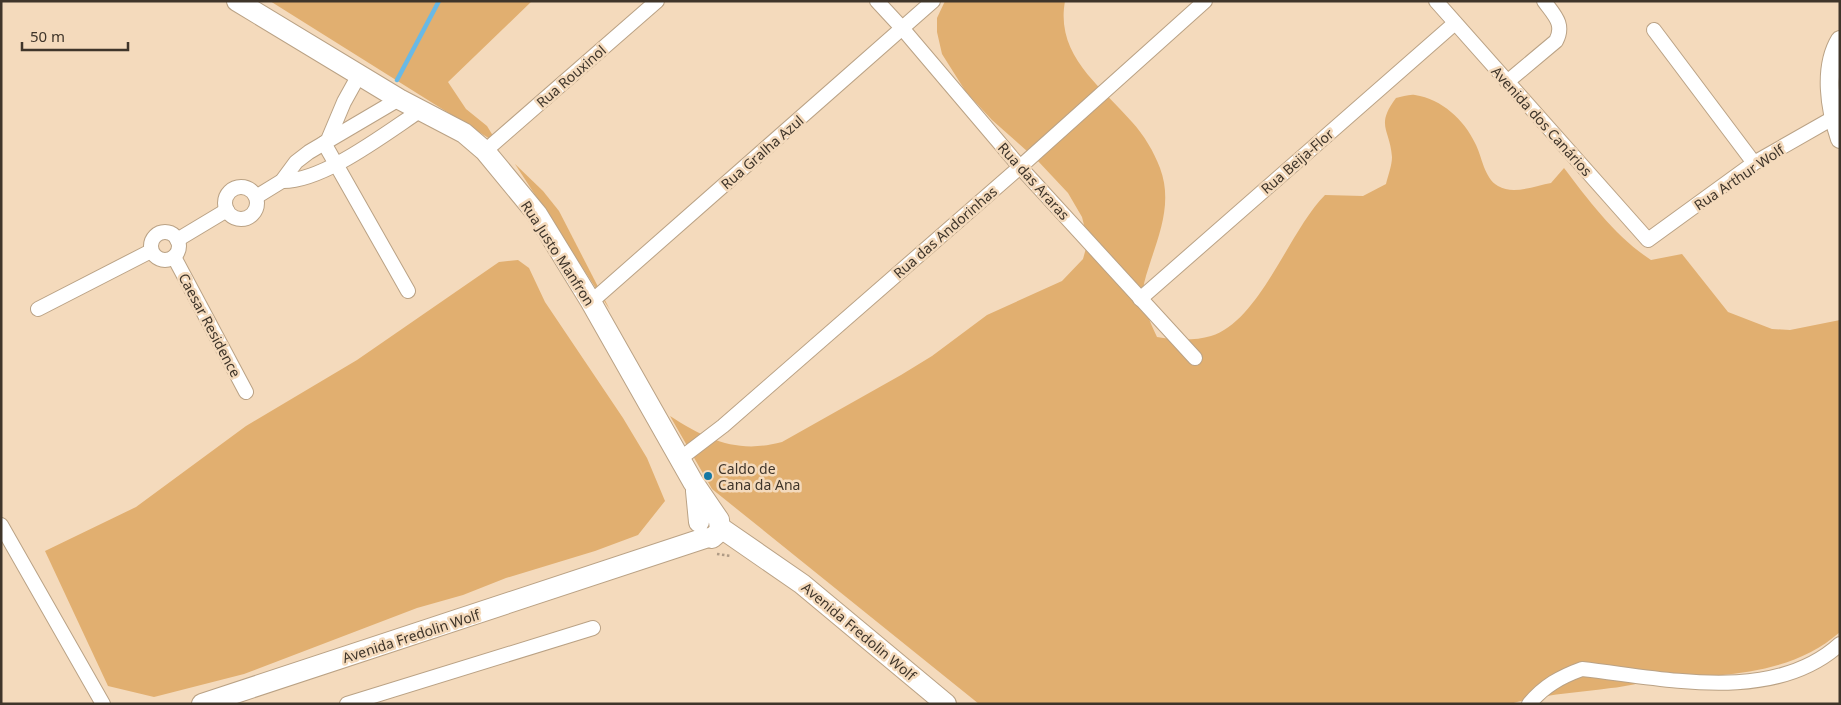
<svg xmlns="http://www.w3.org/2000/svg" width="1841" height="705" font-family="'Noto Sans',sans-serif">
<rect width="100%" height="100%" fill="#f4dabc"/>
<g fill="#e1af70">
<path d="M270,1H532L448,82L466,109L487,126L498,144Z"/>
<path d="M945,1H1065C1055,56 1101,86 1132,122C1144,135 1154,152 1160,168C1172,200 1161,230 1151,260C1148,270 1144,280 1143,290C1143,307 1150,322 1157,337C1173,340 1195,341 1211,336C1260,321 1289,231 1325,195L1363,196L1386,184C1388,176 1392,165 1392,157C1390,129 1375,126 1396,98C1402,97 1409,94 1415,95C1442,99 1464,120 1475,143C1482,156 1484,178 1498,186C1513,195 1535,186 1551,183L1564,168C1589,201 1616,237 1651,260L1682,254L1728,312L1772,329L1790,330L1840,320V632C1789,677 1719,675 1656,680C1641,682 1626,687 1611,688C1577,693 1543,694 1510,704H979L712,489L670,416C707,440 738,454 782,442L901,375L932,356L987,315L1062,281L1083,259L1088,241L1082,217L1068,193L1037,160L992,120L966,92L942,54L937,32V18Z"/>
<path d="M515,164L543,191L559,211L610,310Z"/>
<path d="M518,260L529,268L545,302L623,418L647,458L665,501L638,535L595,551L506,578L463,595L417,608L244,674L154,697L108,686L45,551L136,507L246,426L357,360L499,262Z"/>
</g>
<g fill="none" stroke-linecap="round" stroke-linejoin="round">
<path stroke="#69b9e5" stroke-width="4.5" d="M397,80L439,1"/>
<defs>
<g id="minor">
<path d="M877,1L902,28L1020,167L1195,358"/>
<path d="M1436,1L1648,240L1754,163L1833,118"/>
<path d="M1654,30L1754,163"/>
<path d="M1507,82L1556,41C1565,24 1554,15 1544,1"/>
<path d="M328,140L344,102L359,75"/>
<path d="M324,143L408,291"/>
<path d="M485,151L657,1"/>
<path d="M282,181C323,182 386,133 421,110"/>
<circle cx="241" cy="203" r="16"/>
<path d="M256,197L282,181L296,162L309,152L399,99"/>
<circle cx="165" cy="246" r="14"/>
<path d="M177,240L227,210"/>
<path d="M174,257L246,392"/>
<path d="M1140,299L1455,23"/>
<path d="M591,302L933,1"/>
<path d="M38,309L151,251"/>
<path d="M681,458L723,426L1020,167L1205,1"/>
<path d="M1,525L103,704"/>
<path d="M347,704L593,628"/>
<path d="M1529,704C1544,686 1560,677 1582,669C1664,678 1773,705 1840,644"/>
</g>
<path id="tertiary" d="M1840,40C1823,68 1830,110 1840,139"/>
<g id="secondary">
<path d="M237,1L399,99L464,133L485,151L537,214L591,302L693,482L719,520L720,531L712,538"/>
<path d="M696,491L699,522"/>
<path d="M721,528L802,584L946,704"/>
<path d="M202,704L705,538"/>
</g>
</defs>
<use href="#minor" stroke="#baa285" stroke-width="16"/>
<use href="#tertiary" stroke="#baa285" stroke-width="20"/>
<use href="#secondary" stroke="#baa285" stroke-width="22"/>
<path stroke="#af9b85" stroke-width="2.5" stroke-dasharray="2.5 2.5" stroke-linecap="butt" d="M717,554L731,556"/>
<use href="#minor" stroke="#fff" stroke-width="14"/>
<use href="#tertiary" stroke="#fff" stroke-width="18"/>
<use href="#secondary" stroke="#fff" stroke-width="20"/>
</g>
<circle fill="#1678a4" stroke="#f4dabc" stroke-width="2" cx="708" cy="476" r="5"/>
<g text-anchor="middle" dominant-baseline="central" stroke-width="5" stroke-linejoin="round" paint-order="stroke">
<g font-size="14" fill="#3f352a" stroke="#f4dabc">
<text transform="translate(571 76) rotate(-41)">Rua Rouxinol</text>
<text transform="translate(1542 121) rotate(48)">Avenida dos Canários</text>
<text transform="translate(762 152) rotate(-41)">Rua Gralha Azul</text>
<text transform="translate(1297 161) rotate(-41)">Rua Beija-Flor</text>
<text transform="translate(1739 177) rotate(-34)">Rua Arthur Wolf</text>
<text transform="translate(1034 181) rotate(48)">Rua das Araras</text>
<text transform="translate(945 232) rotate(-41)">Rua das Andorinhas</text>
<text transform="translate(558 253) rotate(57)">Rua Justo Manfron</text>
<text transform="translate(210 325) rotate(62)">Caesar Residence</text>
<text transform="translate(859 631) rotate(40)">Avenida Fredolin Wolf</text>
<text transform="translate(411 636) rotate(-18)">Avenida Fredolin Wolf</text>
</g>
<g font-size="14" fill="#3f352a" stroke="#f4dabc" text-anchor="start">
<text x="718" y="468">Caldo de<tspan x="718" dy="16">Cana da Ana</tspan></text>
</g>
</g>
<rect width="1841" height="705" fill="none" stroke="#3f352a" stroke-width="5"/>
<path d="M22 42v8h106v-8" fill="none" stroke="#3f352a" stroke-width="2.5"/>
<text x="30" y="42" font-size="15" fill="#3f352a" stroke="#f4dabc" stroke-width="4" paint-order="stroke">50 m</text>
</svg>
